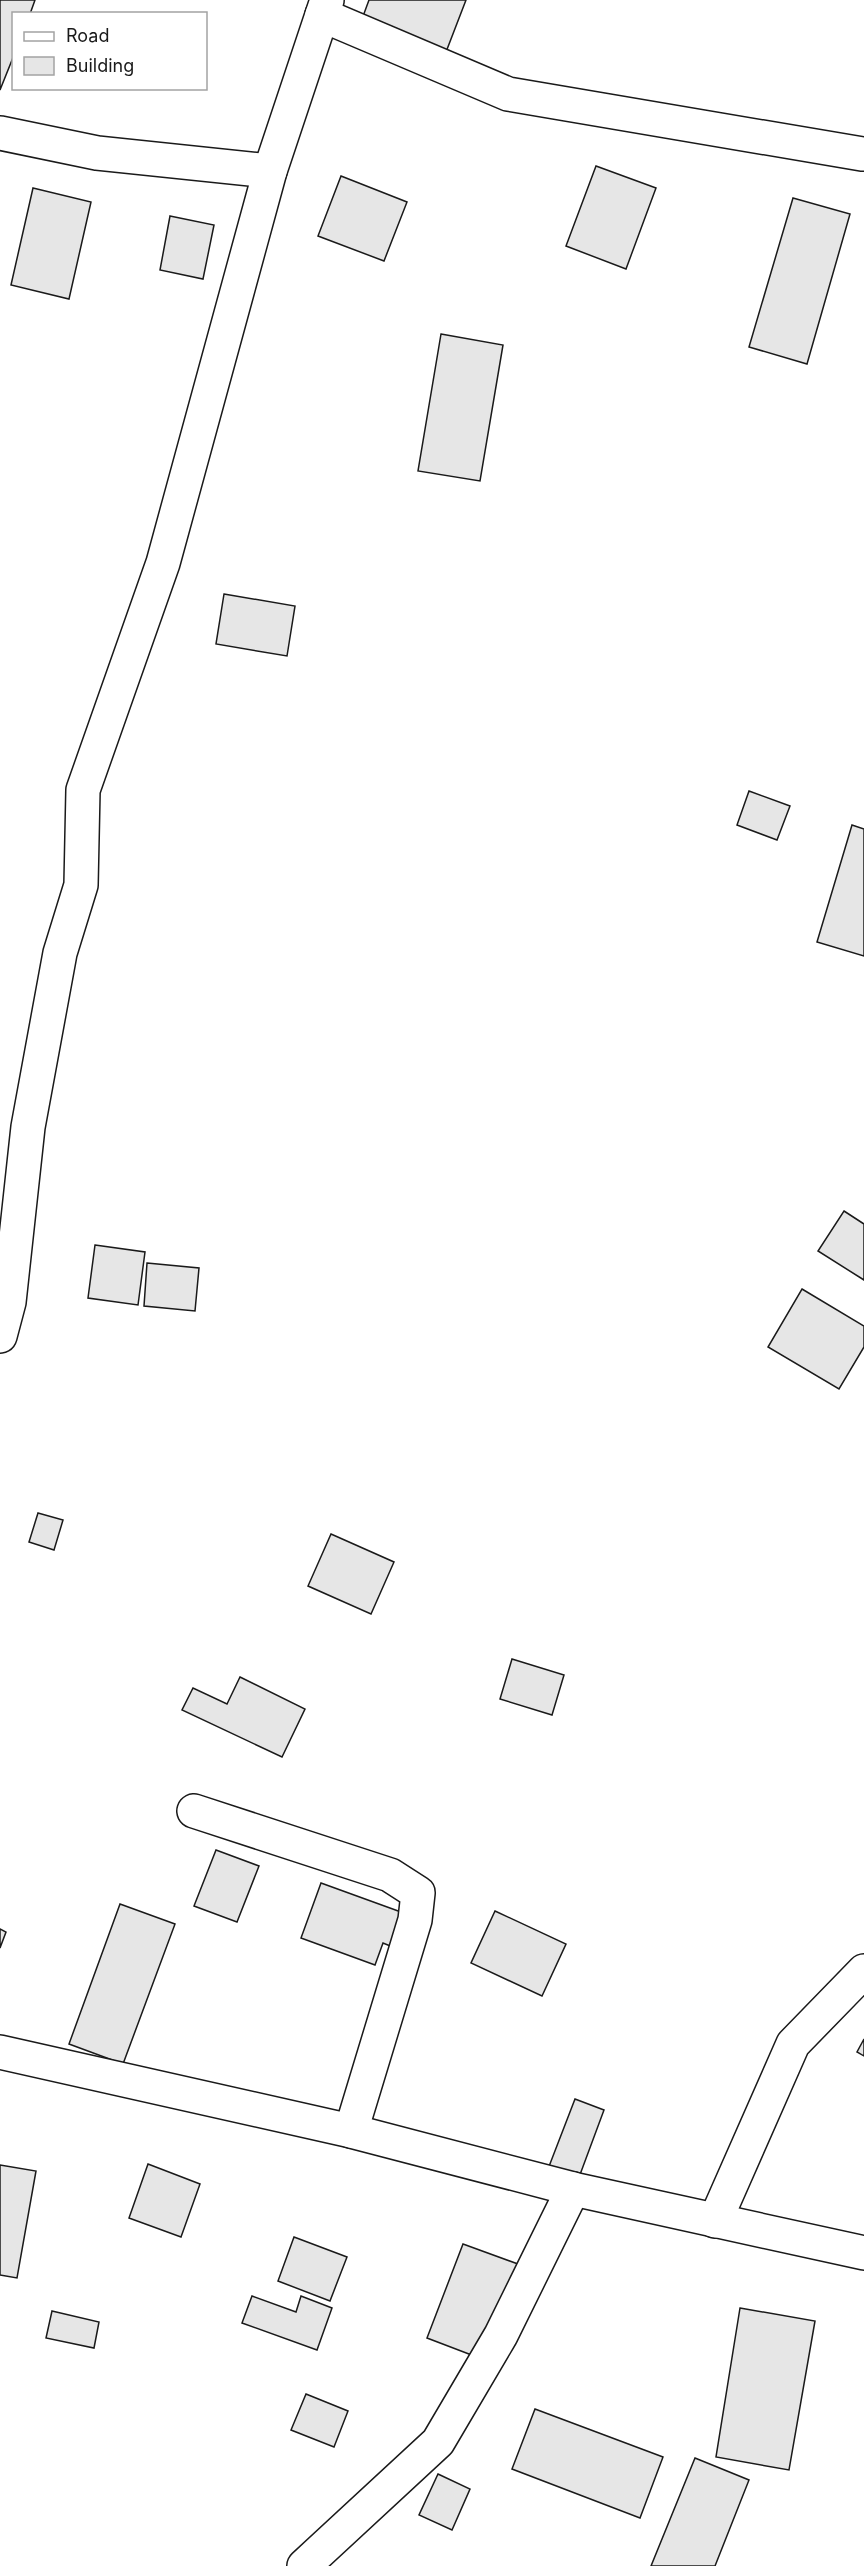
<svg xmlns="http://www.w3.org/2000/svg" width="864" height="2566" font-family="Inter,sans-serif">
<rect width="100%" height="100%" fill="#fff"/>
<g fill="#e6e6e6" stroke="#1a1a1a" stroke-width="1.5">
<path d="M0,0H35L30,14H14V55L0,90Z"/>
<path d="M369,0H466L446,52L362,19Z"/>
<path d="M596,166L656,188L626,269L566,246Z"/>
<path d="M341,176L407,202L384,261L318,236Z"/>
<path d="M33,188L91,202L69,299L11,285Z"/>
<path d="M793,198L850,214L807,364L749,347Z"/>
<path d="M170,216L214,225L203,279L160,270Z"/>
<path d="M441,334L503,345L480,481L418,471Z"/>
<path d="M224,594L295,606L287,656L216,644Z"/>
<path d="M749,791L790,806L777,840L737,825Z"/>
<path d="M852,825L864,829V956L817,942Z"/>
<path d="M844,1211L864,1224V1280L818,1251Z"/>
<path d="M95,1245L145,1252L138,1305L88,1298Z"/>
<path d="M147,1263L199,1268L195,1311L144,1306Z"/>
<path d="M802,1289L864,1326V1347L839,1389L768,1347Z"/>
<path d="M38,1513L63,1520L54,1550L29,1542Z"/>
<path d="M331,1534L394,1562L371,1614L308,1586Z"/>
<path d="M512,1659L564,1675L552,1715L500,1699Z"/>
<path d="M240,1677L305,1709L282,1757L182,1710L193,1688L227,1704Z"/>
<path d="M216,1850L259,1866L237,1922L194,1906Z"/>
<path d="M321,1883L412,1916L400,1950L383,1943L375,1965L301,1938Z"/>
<path d="M120,1904L175,1924L123,2064L69,2044Z"/>
<path d="M495,1911L566,1944L542,1996L471,1963Z"/>
<path d="M0,1929L6,1932L0,1948Z"/>
<path d="M864,2039V2056L857,2052Z"/>
<path d="M575,2099L604,2110L578,2180L548,2169Z"/>
<path d="M148,2164L200,2184L181,2237L129,2218Z"/>
<path d="M0,2165L36,2171L17,2278L0,2275Z"/>
<path d="M294,2237L347,2257L330,2301L278,2281Z"/>
<path d="M463,2244L518,2264L482,2359L427,2338Z"/>
<path d="M252,2296L296,2312L301,2296L332,2308L317,2350L242,2323Z"/>
<path d="M740,2308L815,2321L789,2470L716,2457Z"/>
<path d="M52,2311L99,2322L94,2348L46,2338Z"/>
<path d="M306,2394L348,2411L334,2447L291,2430Z"/>
<path d="M535,2409L663,2457L640,2518L512,2469Z"/>
<path d="M695,2458L749,2480L715,2566H651Z"/>
<path d="M438,2474L470,2489L452,2530L419,2515Z"/>
</g>
<g fill="none" stroke-linecap="round" stroke-linejoin="round">
<defs>
<g id="street">
<path d="M322,15L508,94L862,154"/>
<path d="M0,133L97,153L270,171"/>
<path d="M0,1336L9,1302L28,1127L60,953L81,885L83,790L163,563L270,171L327,0"/>
<path d="M194,1811L390,1875L418,1893L415,1920L351,2131"/>
<path d="M0,2052L351,2131L573,2189L864,2253"/>
<path d="M715,2221L793,2044L864,1971"/>
<path d="M304,2566L438,2442L501,2335L573,2189"/>
</g>
</defs>
<use href="#street" stroke="#1a1a1a" stroke-width="36"/>
<use href="#street" stroke="#fff" stroke-width="33"/>
</g>
<rect x="12" y="12" width="195" height="78" fill="#ffffff" stroke="#a3a3a3" stroke-width="1.5"/>
<rect x="24" y="32" width="30" height="9" fill="#ffffff" stroke="#a3a3a3" stroke-width="1.5"/>
<text x="66" y="42" font-size="18" fill="#1a1a1a">Road</text>
<rect x="24" y="57" width="30" height="18" fill="#e6e6e6" stroke="#a3a3a3" stroke-width="1.5"/>
<text x="66" y="72" font-size="18" fill="#1a1a1a">Building</text>
</svg>
